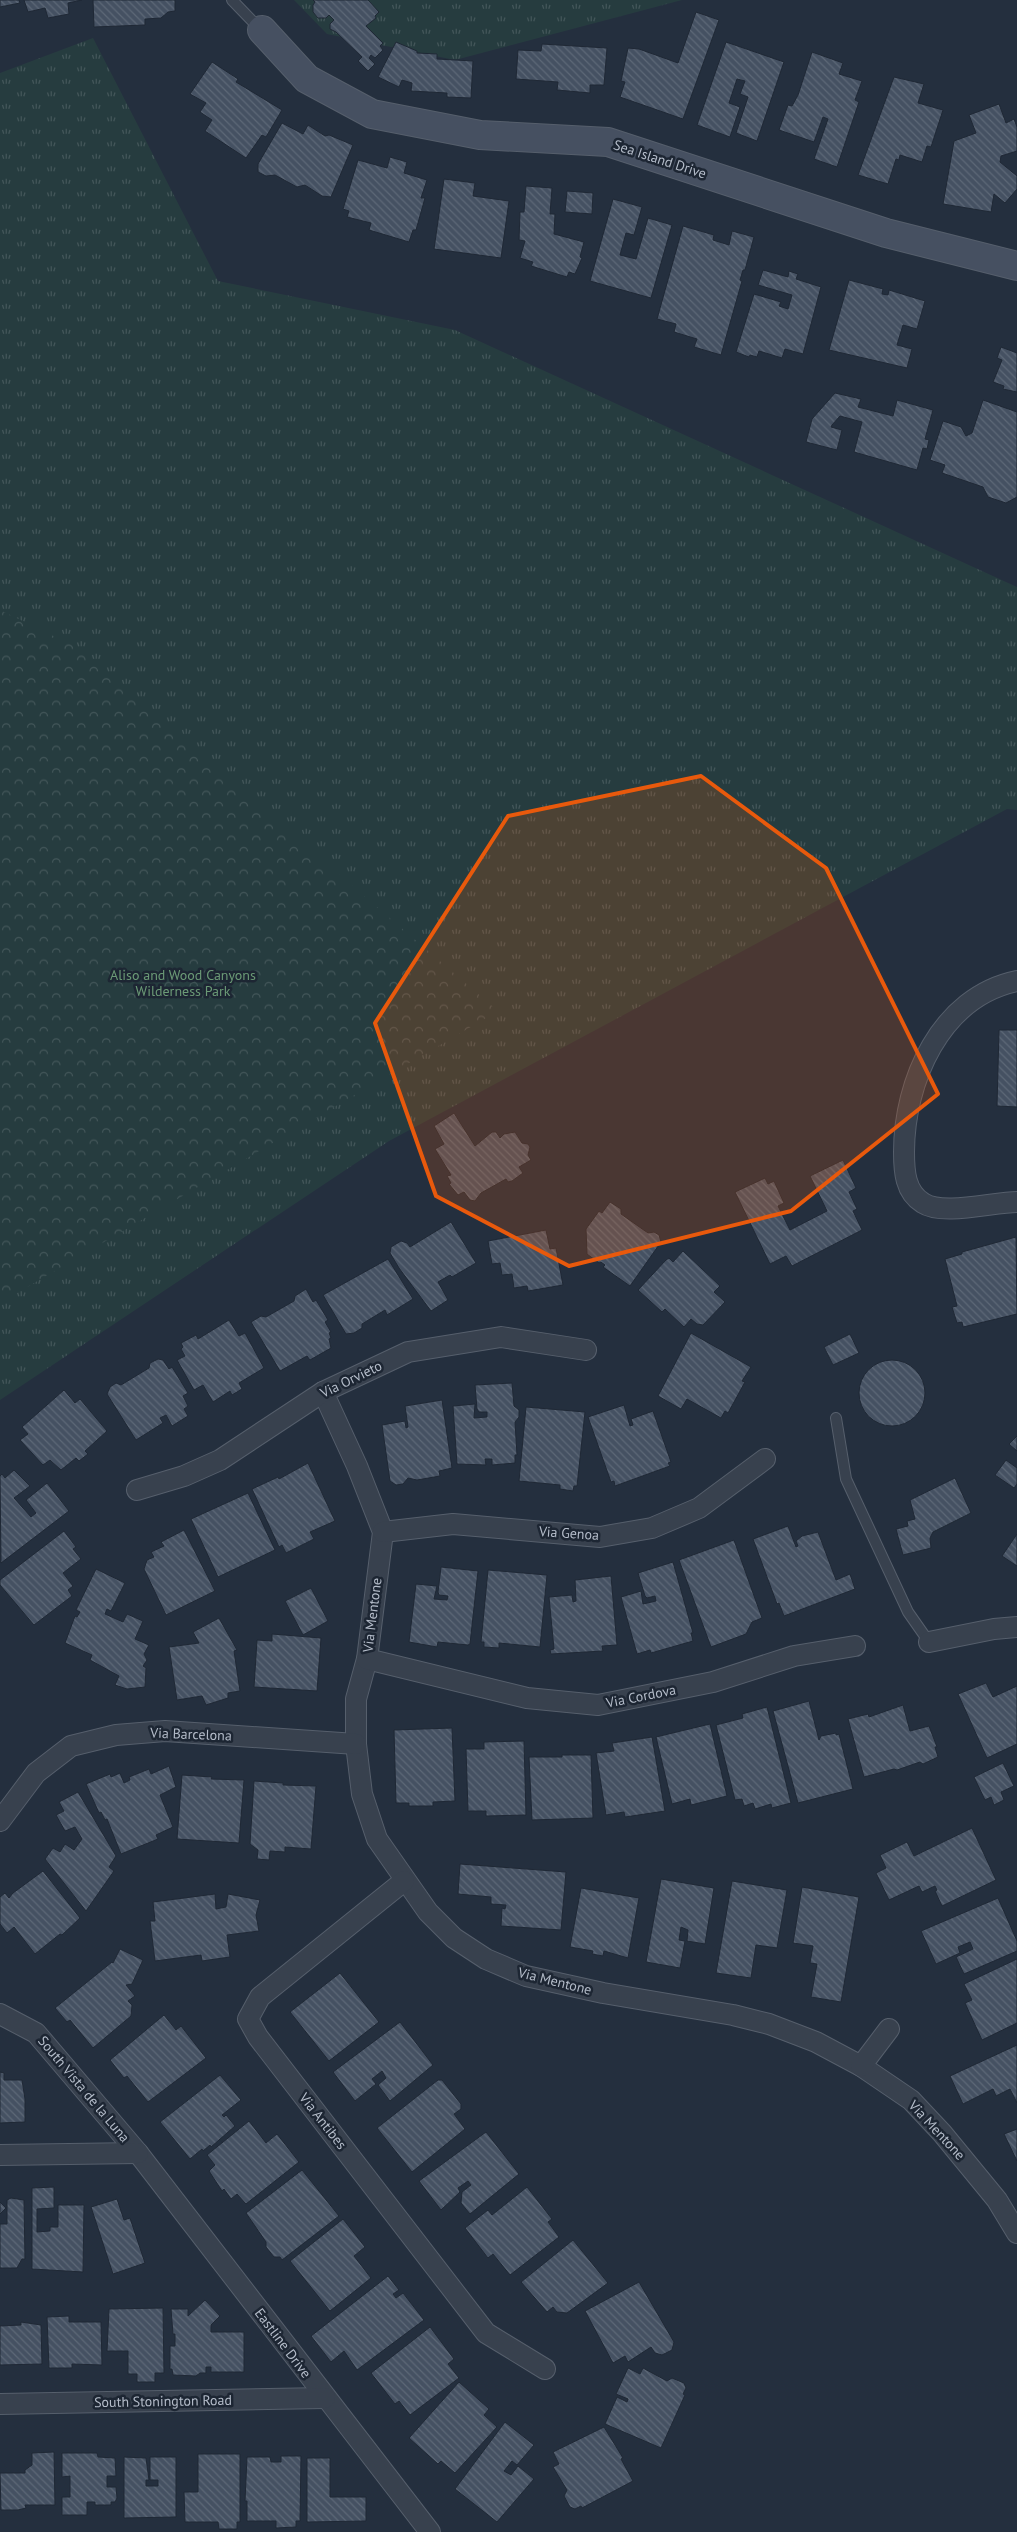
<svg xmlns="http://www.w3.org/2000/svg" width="1017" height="2532" font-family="'PT Sans',sans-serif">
<defs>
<pattern id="grass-tufts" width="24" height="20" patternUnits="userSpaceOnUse" patternTransform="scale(1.25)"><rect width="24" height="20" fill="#263c3f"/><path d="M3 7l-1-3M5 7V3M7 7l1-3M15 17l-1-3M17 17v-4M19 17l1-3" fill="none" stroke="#435659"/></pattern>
<pattern id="park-crowns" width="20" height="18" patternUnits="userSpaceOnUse" patternTransform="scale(1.25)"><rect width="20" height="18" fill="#263c3f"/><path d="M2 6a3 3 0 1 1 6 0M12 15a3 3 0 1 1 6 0" fill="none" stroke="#435659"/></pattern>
<pattern id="building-back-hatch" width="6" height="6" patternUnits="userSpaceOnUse" patternTransform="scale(1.25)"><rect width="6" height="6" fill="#455162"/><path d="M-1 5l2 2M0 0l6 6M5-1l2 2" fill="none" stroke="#5d6877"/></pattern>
</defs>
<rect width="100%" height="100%" fill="#242f3e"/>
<g fill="url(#grass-tufts)">
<path d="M294,0H682L455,60L327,34Z"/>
<path d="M93,38L218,281L455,330L1017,587V810L1007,809L389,1141L0,1400V73Z"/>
</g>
<path fill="url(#park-crowns)" d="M0,610L72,645L498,1011L0,1303Z"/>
<g fill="url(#building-back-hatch)" stroke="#1f2835">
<path d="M0,0H19L20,3L0,7Z"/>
<path d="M24,0H82L68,3L69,14L48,18L45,8L28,12Z"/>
<path d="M93,0H175V11L168,12L161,18L145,19V25L94,27Z"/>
<path d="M313,0H368L379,12L375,16L376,18L366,26L383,43L380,46L383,50L375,58L371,55L369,58L375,64L368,71L358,61L362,57L336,32L330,29V24L334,20L329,15L326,18H318L313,12V5L315,2Z"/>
<path d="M696,12L719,20L683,119L620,97L625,82L621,81L628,48L639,49L678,63Z"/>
<path d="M396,42L417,51V53L437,54V59L473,61L471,98L447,97V93L411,91L412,83L402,80L399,87L378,77Z"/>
<path d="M726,42L784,62L757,141L736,133L748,97L740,94L745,81L737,79L729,103L740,107L730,137L697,125Z"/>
<path d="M542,44L607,48L604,85H590V93L557,90L558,82L516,79L518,50L541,51Z"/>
<path d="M812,52L843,63L839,74L862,81L855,100L859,102L837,167L814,159L828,119L823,117L814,142L779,130L788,105L792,106L798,95Z"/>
<path d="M212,62L238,79L236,82L282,110L266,137L262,135L246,158L205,131L212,120L200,112L206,103L190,94Z"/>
<path d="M894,77L924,84L918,103L943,110L931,147L927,146L922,162L900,155L899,160L896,159L888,184L858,175Z"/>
<path d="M999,104L1006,123L1014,119L1017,127V151L1001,156L1000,162L1017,176V189L1005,203L994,194L991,212L943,204L954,141L976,133L969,115Z"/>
<path d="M282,123L303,134L308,125L325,136L329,135L353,145L331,197L322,196L305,185L297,187L275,175L266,176L258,172V164Z"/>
<path d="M390,157L407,162L404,173L427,180L421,198H425L416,230H413L409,242L369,230L371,223L347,217L349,211L343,209L358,160L387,168Z"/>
<path d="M444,179L475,183L473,196L509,201L501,258L434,249Z"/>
<path d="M526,186L552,188L550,214H555L554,234L584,242L580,257L582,258L575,274L569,272L567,277L531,266L533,262L520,258L525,241L519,240L520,212H524Z"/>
<path d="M567,191L593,193L592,214L565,212Z"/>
<path d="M613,199L642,207L634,235L626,233L620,255L636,259L648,218L672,225L651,298L590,281Z"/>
<path d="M683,226L714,235L713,240L729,245L732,231L754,237L745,270H743L740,280L742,281L721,355L694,347L697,339L674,332L676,324L657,319Z"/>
<path d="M763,270L788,277L789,271L798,274L796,279L821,287L803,354L785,349L782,358L759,351L757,357L750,355L749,357L736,352L754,294L781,302L779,306L788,309L792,295L758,285Z"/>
<path d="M849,280L883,289L882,294L888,295L889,290L925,301L917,329L903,325L897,345L912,349L907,368L829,350Z"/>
<path d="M1001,347L1017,353V392L1003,389L1004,386L993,382L1002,360L997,358Z"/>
<path d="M835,393L861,399L858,407L893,416L897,400L933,410L925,439L929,440L927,449L923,448L917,470L854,452L862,422L840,416L832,425L831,427L842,430L837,450L806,442L812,419Z"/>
<path d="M983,400L1017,412V497L1006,503L988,497L983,487L942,473L945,465L930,460L943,421L961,427L966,436L972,433Z"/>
<path d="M999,1030H1017V1107L997,1106Z"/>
<path d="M454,1113L475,1146L492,1132H496L500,1138L504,1134L515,1132L522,1143L528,1144L530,1147L528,1155L531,1160L519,1167L523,1173L512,1181L508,1182L506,1179L490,1188L481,1193L475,1201L470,1200L464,1192L458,1195L449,1184L451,1183L447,1176L451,1175L435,1149L444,1144L434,1126Z"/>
<path d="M843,1160L856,1188L849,1192L857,1209L853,1211L862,1230L792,1266L786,1256L770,1264L735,1192L765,1178L768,1184L774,1181L784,1203L778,1206L790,1230L827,1211L810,1176Z"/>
<path d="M610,1202L621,1209V1214L648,1233L654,1232L659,1235L661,1242L630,1286L603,1267L605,1265L601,1262L599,1263L587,1254L586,1229L599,1211L602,1213Z"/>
<path d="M451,1222L476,1263L452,1277L450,1275L438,1282L448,1300L431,1311L399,1268L390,1253L391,1247L401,1241L407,1243L410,1247Z"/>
<path d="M546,1230L550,1249L556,1248L563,1285L528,1291L527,1286L514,1288L512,1274L502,1275L500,1263L492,1264L488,1241Z"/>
<path d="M1016,1237L1017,1314L963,1327L962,1322L957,1323L952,1307L957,1306L945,1259L962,1254V1252Z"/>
<path d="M683,1251L720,1286L714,1292L725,1302L703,1325L697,1324L691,1319L684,1327L665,1309L662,1312L638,1290L666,1260L669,1258L673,1262Z"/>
<path d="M388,1259L413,1299L387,1315L385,1310L362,1324V1328L354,1333L346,1334L323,1295Z"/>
<path d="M306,1289L313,1302L316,1300L328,1320L325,1322L331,1332L329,1333L331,1338L329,1339L331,1348L310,1360L307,1356L280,1371L251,1322L261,1316L266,1317L294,1301L295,1296Z"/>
<path d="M229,1320L239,1336L245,1333L264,1368L239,1383L242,1389L232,1395L230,1391L213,1402L203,1385L194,1390L177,1360L185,1356L181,1349L183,1347L181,1343L196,1335L198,1339Z"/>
<path d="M691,1333L751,1367L742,1381L745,1382L728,1413L725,1411L721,1418L687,1399L681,1409L658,1396Z"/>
<path d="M850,1334L859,1353L833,1365L824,1347Z"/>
<path d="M158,1359L163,1360L169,1369L172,1367L188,1393L183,1396L188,1406L184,1409L188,1416L172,1426L166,1415L160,1418L163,1423L136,1440L107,1394L110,1387L116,1383L121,1385L149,1368L150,1363Z"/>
<circle cx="892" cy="1393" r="33"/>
<path d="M512,1383L514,1406L519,1410V1417L515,1422L517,1455H515V1463L492,1465V1459H485L486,1465L457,1464L453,1406L475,1404L474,1418L487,1417V1412H479L477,1409L475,1385Z"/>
<path d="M64,1390L75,1403L80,1399L107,1431L85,1451L88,1454L79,1461L76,1458L61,1470L50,1460L43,1465L20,1440L28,1434L22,1427Z"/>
<path d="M442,1400L452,1468L439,1471L440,1476L417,1480L408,1478L403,1484L396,1485L390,1481L382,1425L405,1421L406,1428L408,1427L405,1406Z"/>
<path d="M624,1405L630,1426L633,1425L631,1419L653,1411L671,1462L668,1463L670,1466L615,1486L614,1481L611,1482L588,1417Z"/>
<path d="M526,1407L585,1412L577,1486H574L573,1491L560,1489V1485L519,1481Z"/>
<path d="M1017,1436V1451L1009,1444Z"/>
<path d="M1006,1460L1017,1468V1484L1014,1488L995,1475Z"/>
<path d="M308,1463L335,1521L310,1532L314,1539L286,1553L282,1545L279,1547L252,1489L278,1477L279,1479Z"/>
<path d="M14,1470L30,1486L14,1498L31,1517L36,1513L26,1500L47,1483L69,1511L1,1563L0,1476L2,1474L5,1478Z"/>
<path d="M955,1478L971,1513L933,1532L930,1538L931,1548L903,1555L896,1529L908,1526L907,1521L915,1519L910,1500Z"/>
<path d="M248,1493L275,1550L218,1577L191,1519Z"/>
<path d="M788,1526L796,1547L798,1546L796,1541L802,1536L818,1532L836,1580L850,1574L855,1589L784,1616L779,1603L777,1604L753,1539Z"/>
<path d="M184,1530L215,1591L166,1615L144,1569L147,1560L154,1557L151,1552L164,1546L161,1542Z"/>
<path d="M64,1531L76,1547L73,1549L81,1559L63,1573L73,1586L68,1590L72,1596L34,1625L0,1585V1580Z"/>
<path d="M1017,1534V1566L1002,1556Z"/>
<path d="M734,1540L762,1618L752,1622L746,1634L711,1647L679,1560Z"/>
<path d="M673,1562L693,1633H691L693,1641L651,1653L650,1650L637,1654L621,1597L641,1591L643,1604L656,1601L655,1596L647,1598L645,1596L638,1573Z"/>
<path d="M441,1567L478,1571L470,1644L468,1645L438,1642L437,1647L409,1642L416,1584L437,1586L434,1599L447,1600L448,1596L439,1595L438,1592Z"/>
<path d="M96,1569L125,1583L111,1611L107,1609L105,1614L123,1622L127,1614L143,1621L135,1639L149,1645L144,1654L147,1660L143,1666L146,1668L145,1687L127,1689L115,1685L119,1676L90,1660L92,1655L65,1643L75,1616L77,1617L80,1612L76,1610Z"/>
<path d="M488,1570L547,1575L540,1647L499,1643V1648L484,1647V1642H481Z"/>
<path d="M611,1576L617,1645L602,1646L603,1651L551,1654L550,1650L554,1649L549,1597L572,1595L573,1602L576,1601L575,1580Z"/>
<path d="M311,1588L328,1621L303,1635L285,1601Z"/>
<path d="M219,1618L237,1650L234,1651L240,1691L228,1693V1698L206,1705L202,1696L177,1700L169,1647L199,1643L193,1632Z"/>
<path d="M272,1634L321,1638L317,1691L254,1687L257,1640L272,1641Z"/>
<path d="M986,1683L993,1697L1017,1686V1744L987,1758L958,1694Z"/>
<path d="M809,1701L819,1740L821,1736L836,1733V1735L839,1734L853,1789L798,1803L773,1711Z"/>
<path d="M903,1705L910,1731L929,1726L937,1747H935L938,1757L923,1764L920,1762L897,1770L894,1769L864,1777L848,1719L868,1714L869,1717Z"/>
<path d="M767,1707L791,1803L772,1808L771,1804L755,1809L753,1803L744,1806L742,1799L735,1800L716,1725L743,1718L742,1714Z"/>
<path d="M710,1724L727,1796L691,1805L690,1799L672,1804L656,1737Z"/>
<path d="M452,1728L455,1801L433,1802V1806H409V1803H396L394,1730Z"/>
<path d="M652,1737L665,1811L625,1817L624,1812L606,1815L596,1753L614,1751L612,1743Z"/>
<path d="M524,1741L526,1815L486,1816V1811H468L466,1749H484V1742Z"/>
<path d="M562,1755H591L593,1818L532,1820L529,1757H562Z"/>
<path d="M1003,1763L1014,1786L1001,1792L1004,1800L994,1805L991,1797L985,1800L974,1777Z"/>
<path d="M169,1766L176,1787L160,1795L173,1827L156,1835L158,1839L121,1854L107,1819L105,1820L101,1812L99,1813L86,1784L110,1774L111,1777L120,1773L124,1783L130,1780L129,1777L149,1769L151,1774Z"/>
<path d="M182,1775L212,1777L211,1779L244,1780L239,1843L177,1839Z"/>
<path d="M254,1781L283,1783V1785L316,1786L311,1849L285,1847V1852L270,1851L269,1860L257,1859L258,1850L250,1844Z"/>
<path d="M78,1792L116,1856L109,1867L114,1871L86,1911L45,1859L53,1848L60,1852L65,1844L74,1850L82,1839L75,1827L65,1831L56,1815L64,1811L59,1802Z"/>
<path d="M972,1828L996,1880L942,1906L935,1891L937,1890L935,1886L922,1892L919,1886L889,1900L876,1873L886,1868L880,1855L907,1842L914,1856Z"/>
<path d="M460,1864L566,1872L561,1930L501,1926L502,1908L505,1909L506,1905L491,1904V1897L458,1894Z"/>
<path d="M43,1871L80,1918L62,1935L60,1934L35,1954L14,1927L7,1933L0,1924V1897L5,1893L9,1898L13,1893Z"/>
<path d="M661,1879L714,1888L705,1944L687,1941L688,1930L681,1927L679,1940L685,1941L680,1968L646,1962Z"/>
<path d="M732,1881L787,1890L777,1948L756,1945L751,1978L716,1973Z"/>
<path d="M802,1887L859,1897L841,2002L811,1997L817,1964L810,1963L813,1946L793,1943Z"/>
<path d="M581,1888L639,1898L628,1958L604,1951L603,1956L592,1954L593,1951L570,1947Z"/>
<path d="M215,1894L216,1909L226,1907L228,1894L260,1900L256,1915L259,1931L227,1935L230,1957L202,1961L201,1955L155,1961L150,1921H155L153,1902Z"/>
<path d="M998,1898L1017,1941V1951L964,1974L956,1957L973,1949L970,1942L958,1947L960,1953L936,1964L921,1931Z"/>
<path d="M120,1949L143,1960L132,1984L126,1985L135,1996L128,2001L132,2005L131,2016L93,2048L70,2020L67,2022L55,2008L112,1962L113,1963Z"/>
<path d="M1017,1959V2023L982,2040L965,2003L972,2000L964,1984Z"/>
<path d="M340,1973L379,2022L329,2061L290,2012Z"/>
<path d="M164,2015L176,2030L181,2026L206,2058L148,2102L127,2076L124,2078L110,2060Z"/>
<path d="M400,2022L433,2065L390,2101L378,2085L386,2078L382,2071L372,2079L376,2084L355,2101L333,2072Z"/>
<path d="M1017,2045V2103L1010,2089L996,2096L993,2089L963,2104L950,2076Z"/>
<path d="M0,2072L4,2073V2080H22L25,2099V2122L0,2123Z"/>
<path d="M220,2075L241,2100L222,2115L224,2117L226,2115L235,2126L211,2147L210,2145L203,2151L202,2149L190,2159L160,2122Z"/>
<path d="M438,2080H442L461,2104V2109L454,2114L465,2129L412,2172L377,2128Z"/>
<path d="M249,2121L266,2143L277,2134L299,2162L246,2204L237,2194L231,2199L224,2189L222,2191L209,2171L215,2165L207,2155Z"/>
<path d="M1017,2129V2161L1004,2134Z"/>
<path d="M486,2132L519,2174L470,2214L461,2203L462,2192L471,2185L468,2181L458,2188L460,2192L441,2210L419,2181Z"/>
<path d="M302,2170L339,2216L282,2260L280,2257H274L266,2247V2242L246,2213Z"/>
<path d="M54,2187V2208L37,2209V2232L50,2231V2227H58V2205H84L83,2272L32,2269V2188Z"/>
<path d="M527,2187L552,2219L548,2222L559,2237L510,2275L493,2254L488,2258L465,2228L488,2210L492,2215Z"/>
<path d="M11,2198L24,2200L25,2259H22L17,2268H0V2224H7V2200Z"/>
<path d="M117,2199L124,2220L130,2218L145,2263L113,2274L91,2207Z"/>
<path d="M0,2202L6,2208L0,2214Z"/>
<path d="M343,2219L365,2247L354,2256L371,2278L330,2311L290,2261Z"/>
<path d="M573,2240L608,2283L567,2313L557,2312L553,2307L547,2312L521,2282Z"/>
<path d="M388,2276L399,2290L393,2294L396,2298L403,2293L424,2320L357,2370L344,2351L331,2362L311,2336Z"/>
<path d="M639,2282L674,2342L672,2350L662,2355L655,2353L651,2347L628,2362L625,2356L613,2363L585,2311Z"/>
<path d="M205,2300L220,2316L211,2325V2332H244V2372H211V2367H206V2373H200L196,2376L173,2375L172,2369H170V2346H175V2334H173L171,2309H188V2316Z"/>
<path d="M163,2308L164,2373H155V2382H137V2374H128V2351H107L109,2309Z"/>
<path d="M69,2316V2322H101L102,2365L72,2364V2368H49L47,2317Z"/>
<path d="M21,2322L41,2325L42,2364L0,2365V2326L21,2325Z"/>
<path d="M430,2327L454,2359L448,2364L459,2378L410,2415L399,2401L395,2404L371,2373Z"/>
<path d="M628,2368L640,2374L643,2368L667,2381L672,2378L684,2383L686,2388L683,2394L685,2395L661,2448L605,2424L617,2397L627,2402L628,2399L616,2394Z"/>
<path d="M459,2382L489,2409L484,2415L497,2427L455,2473L441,2461L438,2464L409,2438Z"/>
<path d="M505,2422L534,2445L517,2465L512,2461L504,2471L511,2475L518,2466L534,2479L497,2522L455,2489Z"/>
<path d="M604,2427L623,2458L621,2459L633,2481L582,2508L581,2506L575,2509L570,2507L564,2496L567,2490L553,2467L559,2464L553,2452Z"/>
<path d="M54,2452L55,2505H25L26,2508L18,2510H1L0,2473H25V2470L32,2465V2453Z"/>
<path d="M62,2453H97L98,2457L115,2458L116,2476H107V2487H116L117,2498L115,2502H111V2505H95V2502H87V2515H62V2497H70V2476L62,2477Z"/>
<path d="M198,2454H240V2522H237V2529H219L218,2522H185L184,2492H198Z"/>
<path d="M281,2456H301L300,2521H296V2527L276,2528V2521H247V2501H245L247,2457H270L271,2462H281Z"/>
<path d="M124,2457L146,2458L149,2480H146V2486H158V2480H150V2457H176V2517L124,2518Z"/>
<path d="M307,2458H330V2497H366V2521L307,2522Z"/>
</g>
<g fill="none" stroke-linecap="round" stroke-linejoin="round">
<defs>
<g id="lane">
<path d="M232,0L261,30"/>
<path d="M836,1418L846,1479L908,1612L929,1642"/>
</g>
<g id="street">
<path d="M1017,981C940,997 904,1082 904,1152C904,1171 905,1192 923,1203C943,1216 993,1202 1017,1202"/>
<path d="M323,1392L357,1466L383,1532L367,1659L356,1699V1744L362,1794L377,1839L428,1912L454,1938L486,1959L526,1976L603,1993L733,2015L769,2024L816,2042L861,2066L911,2100L942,2133L997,2200L1017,2233"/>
<path d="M137,1490L184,1476L220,1460L323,1392L408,1352L501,1337L586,1350"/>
<path d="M383,1532L453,1524L600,1537L652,1528L699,1508L765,1459"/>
<path d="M929,1642L994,1629L1017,1627"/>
<path d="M367,1659L527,1698L598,1705L713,1682L794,1656L855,1646"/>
<path d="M0,1821L36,1773L71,1746L116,1735L165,1731L356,1744"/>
<path d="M404,1881L260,1997L248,2019L258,2037L486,2333L545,2369"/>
<path d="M0,2014L36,2033L138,2153L430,2532"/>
<path d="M861,2066L889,2029"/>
<path d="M0,2155L138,2153"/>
<path d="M0,2404L325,2398"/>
</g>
<path id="secondary" d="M262,30L307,79L372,114L480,135L608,142L886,233L1017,266"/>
</defs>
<use href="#lane" stroke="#565f6c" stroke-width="12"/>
<use href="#street" stroke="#565f6c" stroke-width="22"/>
<use href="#secondary" stroke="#565f6c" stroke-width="30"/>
<use href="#lane" stroke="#38414e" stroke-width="10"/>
<use href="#street" stroke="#38414e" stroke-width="20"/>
<use href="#secondary" stroke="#465061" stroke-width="28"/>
</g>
<path fill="#e8590c" fill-opacity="0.2" stroke="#e8590c" stroke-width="4" stroke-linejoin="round" d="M701,776L826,868L938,1094L791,1211L569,1266L436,1196L375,1023L508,816Z"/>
<g text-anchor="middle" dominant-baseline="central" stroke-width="5" stroke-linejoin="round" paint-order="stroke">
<g font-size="14" fill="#b4bcc9" stroke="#1d2633">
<text transform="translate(660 159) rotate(18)">Sea Island Drive</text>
<text transform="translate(351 1379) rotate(-26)">Via Orvieto</text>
<text transform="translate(569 1533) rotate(4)">Via Genoa</text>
<text transform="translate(372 1615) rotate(-83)">Via Mentone</text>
<text transform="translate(641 1696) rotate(-11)">Via Cordova</text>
<text transform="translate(191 1734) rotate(2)">Via Barcelona</text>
<text transform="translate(555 1981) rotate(14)">Via Mentone</text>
<text transform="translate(84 2089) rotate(50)">South Vista de la Luna</text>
<text transform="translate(323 2121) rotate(52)">Via Antibes</text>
<text transform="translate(937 2130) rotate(47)">Via Mentone</text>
<text transform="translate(283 2343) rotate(53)">Eastline Drive</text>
<text transform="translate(163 2401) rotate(-1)">South Stonington Road</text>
</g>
<g font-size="14" fill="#6b9a76" stroke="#1d2633">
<text x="183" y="975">Aliso and Wood Canyons<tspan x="183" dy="16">Wilderness Park</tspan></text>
</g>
</g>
</svg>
